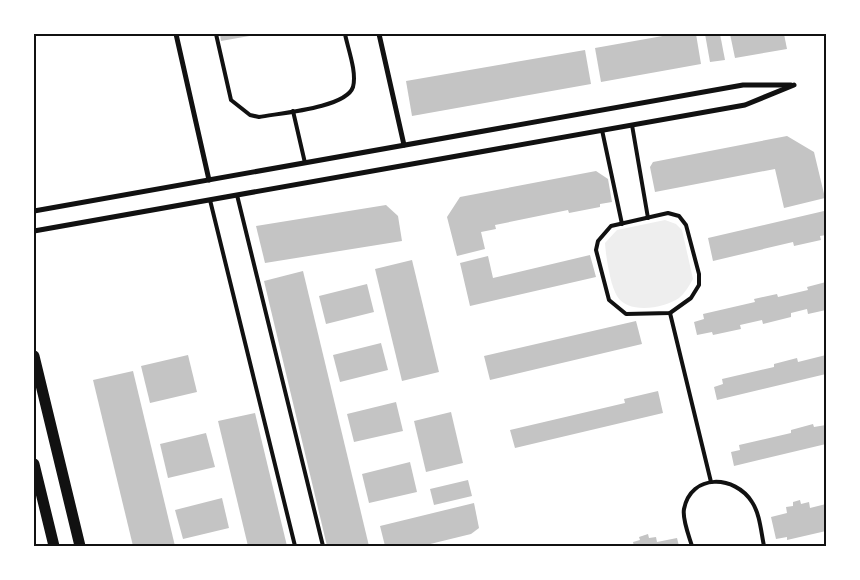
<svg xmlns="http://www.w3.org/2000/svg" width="860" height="580" font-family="'Public Sans',sans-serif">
<rect width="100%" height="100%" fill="#fff"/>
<path fill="#eee" d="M665,220L676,224L682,230L693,279C689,286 685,293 679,298C665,308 628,315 617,296C610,284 606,257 605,243L617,230Z"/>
<g fill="#c4c4c4">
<path d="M220,34H255V35L221,41Z"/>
<path d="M674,34H696L701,64L601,82L595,48Z"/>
<path d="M705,34H720L725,60L710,62Z"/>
<path d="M730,34H784L787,49L735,58Z"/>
<path d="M585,50L591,84L412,116L406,81Z"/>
<path d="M787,136L814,152L825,198L784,208L775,169L655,192L650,167L653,162Z"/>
<path d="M596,171L608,179L612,202L600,204V207L569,213L568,210L495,225L496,229L481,232L485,249L457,256L447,217L460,197Z"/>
<path d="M386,205L398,216L402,241L265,263L256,226Z"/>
<path d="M824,211L826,235L820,236L821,240L794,246L793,242L713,261L708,238Z"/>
<path d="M590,255L596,277L470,306L460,263L488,256L493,278Z"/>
<path d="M412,260L439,372L402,381L375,269Z"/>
<path d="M303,271L369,546H327L264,281Z"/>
<path d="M826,282V310L808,314L807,309L791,313V317L763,324L762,320L740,325L741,329L713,335L712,332L697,335L694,322L704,319L703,314L755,302L754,299L777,294L778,297L808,290L807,287Z"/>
<path d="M367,284L374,312L326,324L319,296Z"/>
<path d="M636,321L642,344L490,380L484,356Z"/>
<path d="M381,343L388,370L340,382L333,355Z"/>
<path d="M188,355L197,392L150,403L141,366Z"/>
<path d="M826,355V374L717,400L714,387L723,384L722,379L774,367V364L797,358L798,362Z"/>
<path d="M133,371L175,546H133L93,380Z"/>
<path d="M658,391L663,413L515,448L510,430L625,403L624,399Z"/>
<path d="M396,402L403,431L354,442L347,414Z"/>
<path d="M451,412L463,463L426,472L414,421Z"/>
<path d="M255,413L287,546H248L218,421Z"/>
<path d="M813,424L814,427L826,425V444L734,466L731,452L740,450L739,445L791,433V430Z"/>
<path d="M206,433L215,467L168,478L160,444Z"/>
<path d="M410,462L417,492L369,503L362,474Z"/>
<path d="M468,480L472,496L434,505L430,489Z"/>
<path d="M222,498L229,528L183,539L175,510Z"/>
<path d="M800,500L801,504L809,502L810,508L826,504V531L787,540V537L776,539L771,517L787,513L786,507L793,506V502Z"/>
<path d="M474,503L479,528L471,534L422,546H385L380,526Z"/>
<path d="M648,534L649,538L656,537L657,542L677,538L679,546H634L633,542L640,540L639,537Z"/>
</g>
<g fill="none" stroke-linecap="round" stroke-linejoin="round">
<g stroke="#111" stroke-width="4">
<path d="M216,34L231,100L250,115L259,117C280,113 346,108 353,87C357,72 348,49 345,34"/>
<path d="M293,111L305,163"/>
<path d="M632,125L648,218"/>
<path d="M602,130L622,224"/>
<path d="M237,195L323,546"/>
<path d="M210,200L295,546"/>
<path d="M668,213L679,216L686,225L699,274V285L691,298L670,313L626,314L609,300L596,250L598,241L611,226Z"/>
<path d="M670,313L711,482"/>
<path d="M692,546C689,536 682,519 684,509C691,473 735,475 752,502C760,514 761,532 764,546"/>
</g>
<g stroke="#111" stroke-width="5">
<path d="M176,34L209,180"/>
<path d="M379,34L404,145"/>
<path d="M34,211L743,85H791"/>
<path d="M34,231L745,105L794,85"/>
</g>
<g stroke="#111" stroke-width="11">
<path d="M34,356L80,546"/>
<path d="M34,464L54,546"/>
</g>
</g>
<rect width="860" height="580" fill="none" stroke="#ffffff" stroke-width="70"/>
<rect x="35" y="35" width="790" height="510" fill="none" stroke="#111" stroke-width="2"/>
</svg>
